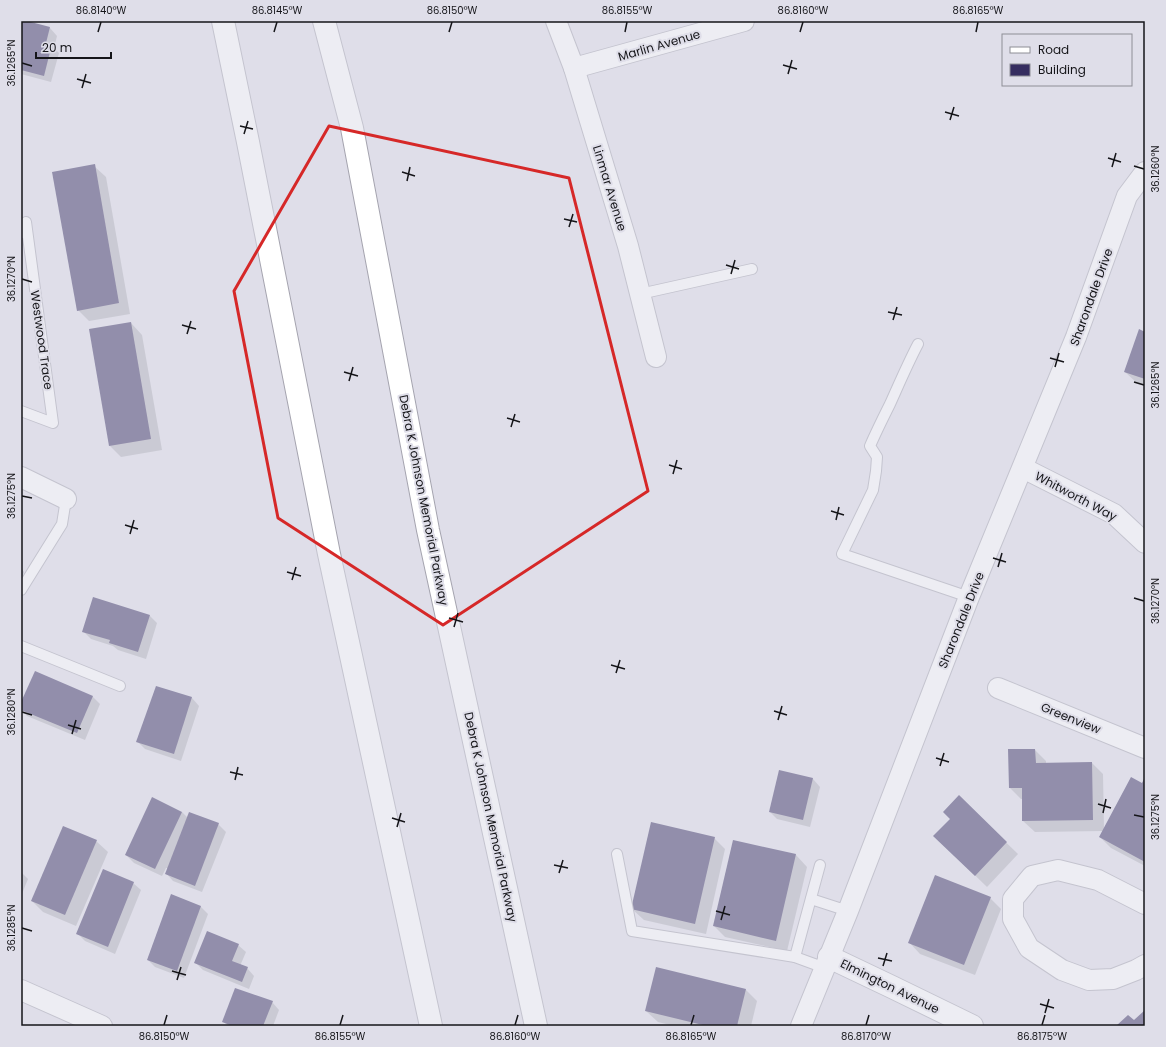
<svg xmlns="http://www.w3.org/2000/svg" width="1166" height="1047" font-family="Poppins,sans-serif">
<rect width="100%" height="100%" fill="#dfdee9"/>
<g fill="#0003">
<path d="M21,21L50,28L57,36L54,48L59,53L51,82L21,74Z"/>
<path d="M94,166L106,177L130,314L89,321L78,310Z"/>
<path d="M131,323L142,335L162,450L121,457L110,446Z"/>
<path d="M1145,333V386L1137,383L1125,372Z"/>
<path d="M21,568L24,572L21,580Z"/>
<path d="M150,616L157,623L146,659L118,650L113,646L91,639L83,631Z"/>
<path d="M157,687L192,698L199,706L181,761L145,749L138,742Z"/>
<path d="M93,697L100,704L85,740L27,716L21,710V704Z"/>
<path d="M1035,750L1046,761V764L1092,763L1103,774L1104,829L1142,784L1145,779V866L1111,848L1100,837L1103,831L1035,832L1023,821V799H1021L1010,788Z"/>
<path d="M780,771L813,779L820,787L810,827L777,819L770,812Z"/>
<path d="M959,797L1018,854L987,887L946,847L951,819Z"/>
<path d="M182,812L188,818L218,824L226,832L202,892L173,881L166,873L168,868H166L162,876L134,863L126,855Z"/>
<path d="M714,838L725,849L706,934L644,920L632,909Z"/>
<path d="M96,841L108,852L76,926L43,912L32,901Z"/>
<path d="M734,841L796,855L807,867L787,951L725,937L714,926Z"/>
<path d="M21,872L28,879L21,896Z"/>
<path d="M133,883L141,890L115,954L85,941L78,934Z"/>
<path d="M172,895L201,907L208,914L184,978L155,967L148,960Z"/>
<path d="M990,898L1001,909L975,975L920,954L909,942Z"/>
<path d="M238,945L246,952L240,966L247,968L254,976L249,989L203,970L196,963Z"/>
<path d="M746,990L757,1001L751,1026H674L658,1022L646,1011Z"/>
<path d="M272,1002L279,1010L273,1026H228L224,1022Z"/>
</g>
<g fill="#362d60">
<path d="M21,21H27L50,27L46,43L52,44L44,76L21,70Z"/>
<path d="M95,164L119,303L77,311L52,172Z"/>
<path d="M131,322L151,439L109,446L89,329Z"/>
<path d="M1139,329L1145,332V379L1124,372Z"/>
<path d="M93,597L150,615L138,652L109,643L110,640L82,632Z"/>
<path d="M35,671L93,696L77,733L21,710V702Z"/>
<path d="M156,686L192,697L174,754L136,742Z"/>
<path d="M1008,749H1035L1036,763L1092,762L1093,820L1022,821V788H1009Z"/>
<path d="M779,770L813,778L803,820L769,812Z"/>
<path d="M1131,777L1142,783L1145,777V862L1099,837Z"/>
<path d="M959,795L1007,842L975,876L933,836L950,819L943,812Z"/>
<path d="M152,797L182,812L155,869L125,855Z"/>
<path d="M189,812L219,823L195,886L165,874Z"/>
<path d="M651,822L715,837L695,924L631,909Z"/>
<path d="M63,826L97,840L65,915L31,901Z"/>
<path d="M733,840L796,854L776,941L713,926Z"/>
<path d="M103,869L134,882L108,947L76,934Z"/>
<path d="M935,875L991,897L964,965L908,943Z"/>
<path d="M171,894L201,906L177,971L147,960Z"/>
<path d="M207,931L239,944L232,961L248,967L242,982L194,963Z"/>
<path d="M656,967L746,989L737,1026H707L645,1011Z"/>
<path d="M235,988L273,1001L263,1026H233L222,1022Z"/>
<path d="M1145,1010V1026H1116L1128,1015L1134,1020Z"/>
</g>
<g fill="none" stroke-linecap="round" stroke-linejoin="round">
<defs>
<g id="lane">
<path d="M21,233L26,222L53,423L21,411"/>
<path d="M640,294L752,269"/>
<path d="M918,344C908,363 899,384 890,404C883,418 876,432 870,446L877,457L876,471L873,490L842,554L969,597"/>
<path d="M21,590L62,524L66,499"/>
<path d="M21,646L120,686"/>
<path d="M617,854L632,931L795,957L825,968"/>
<path d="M811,899L848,911"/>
<path d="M795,957L820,865"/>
</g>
<g id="street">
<path d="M556,21L574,68L628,246L656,357"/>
<path d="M574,68L744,21"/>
<path d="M1023,468L1114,514L1145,543"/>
<path d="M21,477L66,499"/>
<path d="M998,688L1145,748"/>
<path d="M1145,904L1098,880L1058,870L1032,876L1013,899V919L1029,948L1062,970L1089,980L1113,979L1136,970L1145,965"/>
<path d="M21,990L102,1026"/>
<path d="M801,1026L848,911L969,597L1076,337L1127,196L1145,172"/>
</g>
<path id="secondary" d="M829,957L892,987L972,1026"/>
<g id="highway">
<path d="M223,21L248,142L329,554L431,1026"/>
<path d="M324,21L352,128L428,530L536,1026"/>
</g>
</defs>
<use href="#lane" stroke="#a5a4af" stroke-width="12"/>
<use href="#street" stroke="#a5a4af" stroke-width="22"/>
<use href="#secondary" stroke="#a5a4af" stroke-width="24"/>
<use href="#highway" stroke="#a5a4af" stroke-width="24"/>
<use href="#lane" stroke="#fff" stroke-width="10"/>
<use href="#street" stroke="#fff" stroke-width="20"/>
<use href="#secondary" stroke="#fff" stroke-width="22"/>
<use href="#highway" stroke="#fff" stroke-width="22"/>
</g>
<path d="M0 0H1166V1047H0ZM329,126L569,178L648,491L443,625L278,518L234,291Z" fill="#dfdee9" fill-opacity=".55" fill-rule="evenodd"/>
<path fill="none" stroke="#d62828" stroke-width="3" stroke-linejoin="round" d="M329,126L569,178L648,491L443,625L278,518L234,291Z"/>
<path fill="none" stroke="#151519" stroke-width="1.5" d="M98,32L101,22M274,32L277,22M449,32L452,22M625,32L627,22M800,32L803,22M976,32L978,22M22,63L32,66M783,65L797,69M788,74L792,60M77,79L91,83M82,88L86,74M945,112L959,116M950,120L954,107M240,126L253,129M244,134L248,121M1108,158L1121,162M1134,166L1144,169M1112,167L1116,153M402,172L415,176M407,181L410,167M564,219L577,222M569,227L573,214M726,265L739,269M731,274L735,260M22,279L32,282M888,312L902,315M893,320L897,307M182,325L196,329M187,334L191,321M1050,358L1064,362M1055,367L1059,353M344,372L358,376M349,381L353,367M1134,382L1144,385M507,418L520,422M511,427L515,414M669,465L682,469M673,474L677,460M22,496L32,498M831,511L844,515M836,520L839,507M125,525L138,529M130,534L134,520M993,558L1006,562M998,567L1002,553M287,572L301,576M292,580L296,567M1134,598L1144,601M449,618L463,622M454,627L458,613M611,665L625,669M616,673L620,660M774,711L787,715M22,712L32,715M778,720L782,706M68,725L81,729M72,734L76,720M936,758L949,762M940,766L944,753M230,772L243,775M235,780L238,767M1098,804L1111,808M1103,813L1106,799M1134,815L1144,817M392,818L405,822M397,827L401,813M554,865L568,868M559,873L563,860M716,911L730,915M721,920L725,906M22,928L32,931M878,958L892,961M883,966L887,953M172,971L186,975M177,980L181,967M1040,1004L1054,1008M1045,1013L1049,999M164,1025L167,1015M340,1025L343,1015M515,1025L518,1015M691,1025L694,1015M866,1025L869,1015M1042,1025L1045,1015"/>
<g text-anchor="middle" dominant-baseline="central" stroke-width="4" stroke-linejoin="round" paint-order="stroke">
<g font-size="12" fill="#151519" stroke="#dfdee9">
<text transform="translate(659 45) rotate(-16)">Marlin Avenue</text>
<text transform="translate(610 188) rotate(73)">Linmar Avenue</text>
<text transform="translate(1091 297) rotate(-70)">Sharondale Drive</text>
<text transform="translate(42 340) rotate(82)">Westwood Trace</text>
<text transform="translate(1076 496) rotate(28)">Whitworth Way</text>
<text transform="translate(424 500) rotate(79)">Debra K Johnson Memorial Parkway</text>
<text transform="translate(961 620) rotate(-68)">Sharondale Drive</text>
<text transform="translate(1071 718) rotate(22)">Greenview</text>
<text transform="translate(491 817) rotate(78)">Debra K Johnson Memorial Parkway</text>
<text transform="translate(890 986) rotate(26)">Elmington Avenue</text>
</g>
</g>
<rect width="1166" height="1047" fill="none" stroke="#dfdee9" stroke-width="44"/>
<rect x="1002" y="34" width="130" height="52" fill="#dfdee9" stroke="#8e8e96"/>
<rect x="1010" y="47" width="20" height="6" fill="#ffffff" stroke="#8e8e96"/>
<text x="1038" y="54" font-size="12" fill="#151519">Road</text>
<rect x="1010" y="64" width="20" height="12" fill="#362d60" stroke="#8e8e96"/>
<text x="1038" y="74" font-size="12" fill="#151519">Building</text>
<path d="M36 52v6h75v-6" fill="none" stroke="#151519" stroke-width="2"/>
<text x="42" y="52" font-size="12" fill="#151519" stroke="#dfdee9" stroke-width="3" paint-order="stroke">20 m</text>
<rect x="22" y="22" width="1122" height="1003" fill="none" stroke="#151519" stroke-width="1.5"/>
<g font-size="10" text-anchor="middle" fill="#151519">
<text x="101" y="14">86.8140°W</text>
<text x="277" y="14">86.8145°W</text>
<text x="452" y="14">86.8150°W</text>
<text x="627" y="14">86.8155°W</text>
<text x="803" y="14">86.8160°W</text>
<text x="978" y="14">86.8165°W</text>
<text transform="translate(11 63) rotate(-90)" y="4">36.1265°N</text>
<text transform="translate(1155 169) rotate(-90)" y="4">36.1260°N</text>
<text transform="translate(11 279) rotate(-90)" y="4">36.1270°N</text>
<text transform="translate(1155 385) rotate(-90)" y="4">36.1265°N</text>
<text transform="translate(11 496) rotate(-90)" y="4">36.1275°N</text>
<text transform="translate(1155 601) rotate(-90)" y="4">36.1270°N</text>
<text transform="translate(11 712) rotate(-90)" y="4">36.1280°N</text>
<text transform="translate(1155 817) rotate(-90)" y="4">36.1275°N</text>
<text transform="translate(11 928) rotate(-90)" y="4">36.1285°N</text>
<text x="164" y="1040">86.8150°W</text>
<text x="340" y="1040">86.8155°W</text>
<text x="515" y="1040">86.8160°W</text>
<text x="691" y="1040">86.8165°W</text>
<text x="866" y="1040">86.8170°W</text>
<text x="1042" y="1040">86.8175°W</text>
</g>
</svg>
